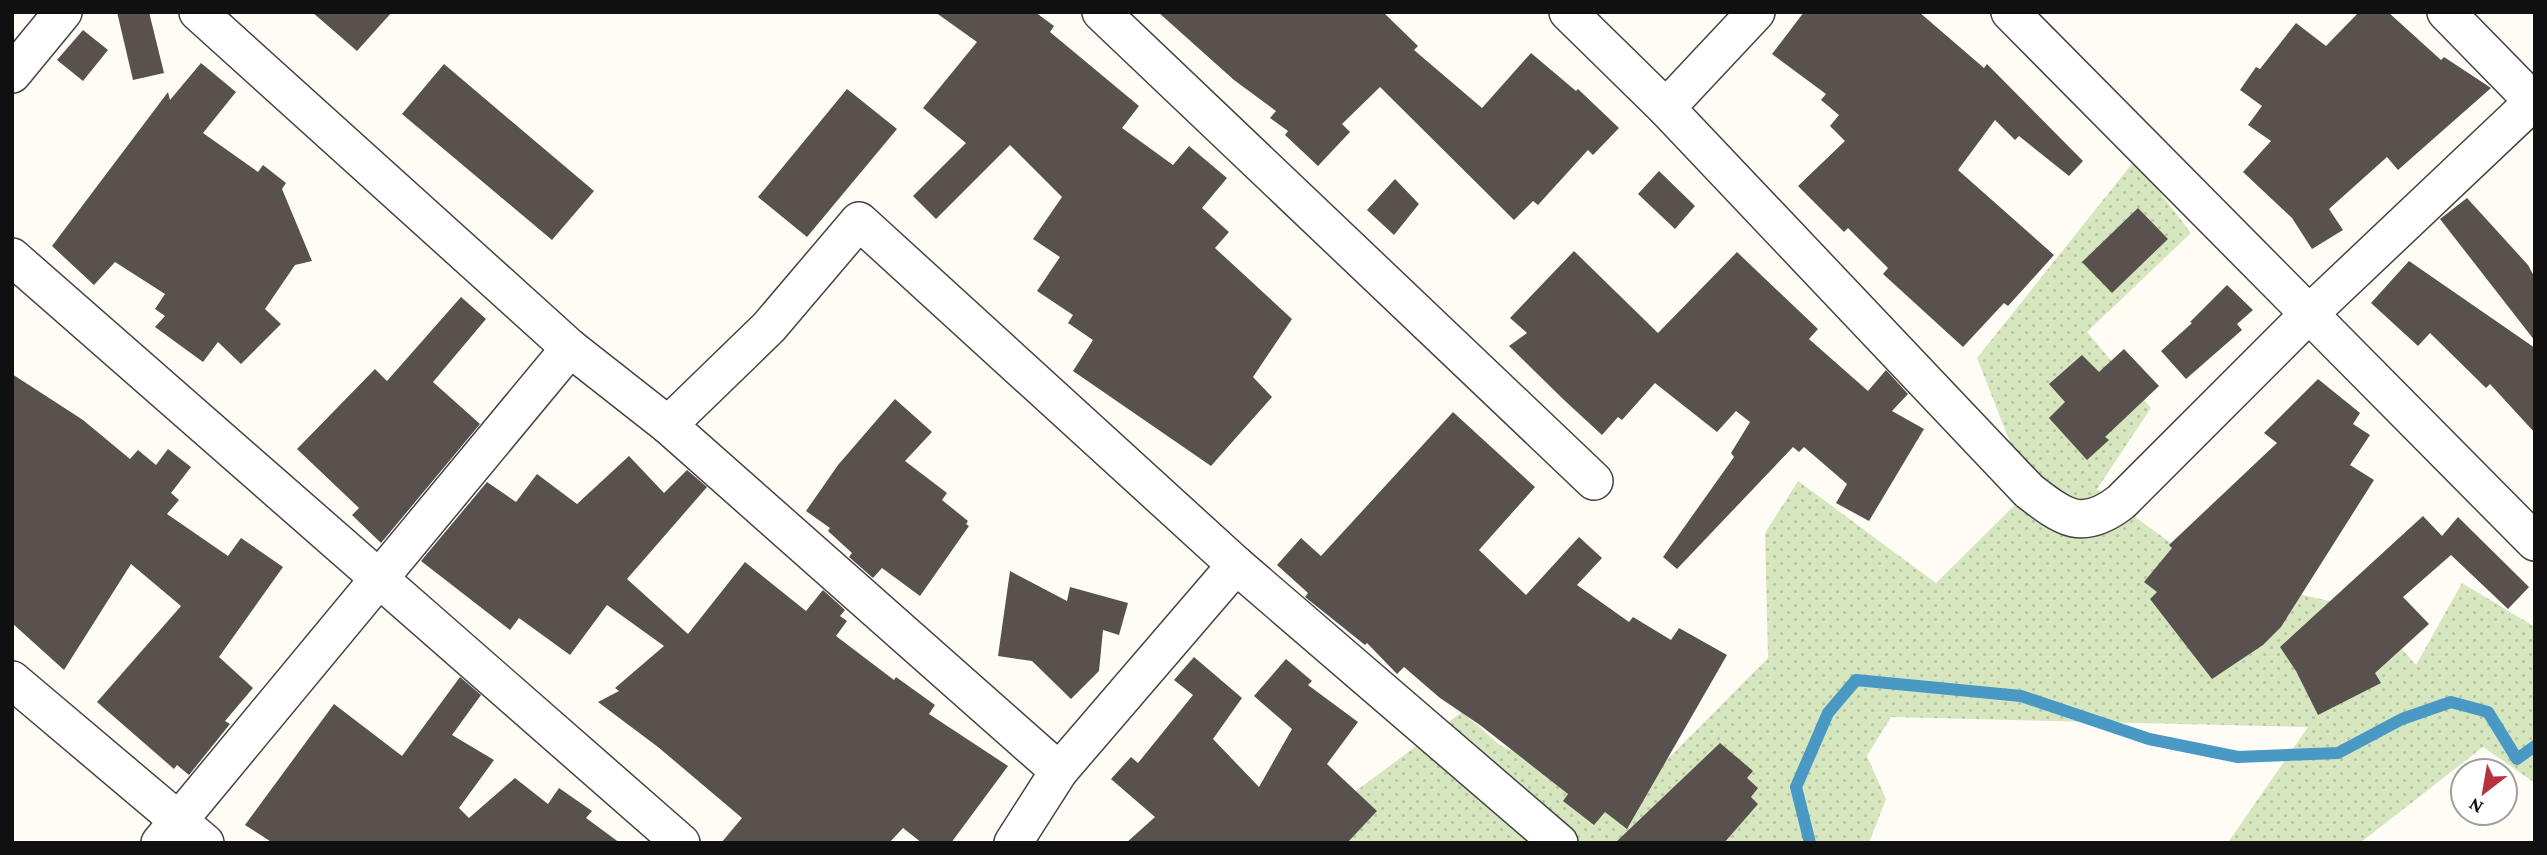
<svg xmlns="http://www.w3.org/2000/svg" width="2547" height="855" font-family="'Crimson Pro',serif">
<defs>
<pattern id="grass-dots" width="8" height="8" patternUnits="userSpaceOnUse" patternTransform="scale(1.75)"><rect width="8" height="8" fill="#d6e7c0"/><path d="M2 2h.1M6 6h.1" fill="none" stroke="#b7c5a4" stroke-width="1.8" stroke-linecap="round"/></pattern>
</defs>
<rect width="100%" height="100%" fill="#fefcf5"/>
<path fill="url(#grass-dots)" d="M2135,160L2191,233L2087,332L2151,408L2097,489L2213,574L2368,610L2416,665L2462,583L2535,627V783L2483,747L2360,843H2232L2229,841L2308,727L1891,717L1867,756L1886,799L1869,843H1286L1462,712L1501,746L1627,800L1768,658L1765,533L1798,481L1936,583L2029,491L1977,358Z"/>
<g fill="none" stroke-linecap="round" stroke-linejoin="round">
<path stroke="#4999c4" stroke-width="12" d="M1810,843L1796,787L1828,713L1856,680L2021,696L2149,739L2238,757L2338,753L2402,719L2451,702L2488,712L2517,759L2535,746"/>
</g>
<g fill="#58514d">
<path d="M117,12H149L164,73L133,80Z"/>
<path d="M312,12H392L357,51Z"/>
<path d="M935,12H1035L1054,26L1050,32L1139,106L1122,128L1173,165L1189,146L1227,178L1202,208L1229,232L1215,248L1292,319L1253,377L1272,397L1211,466L1073,371L1093,340L1068,323L1073,315L1037,291L1060,257L1033,239L1062,197L1010,145L936,219L913,196L966,143L923,108L977,42Z"/>
<path d="M1158,12H1383L1418,46L1414,50L1482,108L1531,53L1576,91L1578,89L1619,128L1593,155L1588,150L1538,205L1533,201L1514,220L1380,87L1342,124L1350,132L1318,166L1285,135L1288,131L1270,118L1276,111L1234,80Z"/>
<path d="M1804,12H1919L1984,68L1987,64L2083,161L2069,176L2019,136L2015,140L1995,120L1958,170L2054,255L2008,306L2004,303L1963,347L1883,274L1888,268L1848,228L1844,232L1798,186L1845,141L1830,126L1839,115L1821,100L1826,94L1772,54Z"/>
<path d="M2359,12H2388L2441,60L2444,57L2491,88L2398,170L2387,157L2329,209L2343,230L2312,249L2292,218L2243,172L2271,141L2248,125L2262,106L2240,90L2256,67L2260,69L2296,23L2326,46Z"/>
<path d="M83,30L108,50L83,81L57,60Z"/>
<path d="M201,63L236,92L203,133L258,172L263,165L286,183L282,189L312,261L295,265L265,309L281,324L241,364L218,342L203,362L155,327L165,316L155,309L165,294L115,262L94,285L52,246L168,92L170,100Z"/>
<path d="M444,64L594,191L552,240L402,114Z"/>
<path d="M847,89L897,129L807,237L758,197Z"/>
<path d="M1659,171L1695,206L1675,229L1638,194Z"/>
<path d="M1395,179L1419,204L1394,235L1367,210Z"/>
<path d="M2467,198L2528,265L2535,278V341L2440,219Z"/>
<path d="M2138,208L2168,239L2112,293L2082,262Z"/>
<path d="M1574,251L1658,333L1737,252L1818,329L1809,339L1868,391L1886,370L1908,394L1892,411L1924,429L1869,521L1836,503L1847,484L1804,447L1799,452L1793,447L1677,569L1663,557L1734,457L1731,453L1750,422L1736,411L1717,432L1655,383L1622,420L1618,417L1602,435L1563,399L1509,346L1527,333L1510,318Z"/>
<path d="M2409,261L2535,348V433L2490,384L2486,388L2430,333L2418,346L2371,303Z"/>
<path d="M2227,285L2253,310L2237,324L2242,330L2186,379L2161,351L2192,323L2190,322Z"/>
<path d="M461,297L486,319L433,382L480,424L381,543L352,515L359,508L297,449L375,369L387,381Z"/>
<path d="M2124,349L2159,386L2105,437L2109,440L2087,460L2049,418L2065,402L2049,384L2082,355L2099,372Z"/>
<path d="M12,374L83,420L130,459L138,450L156,465L168,449L191,467L171,493L179,500L167,514L228,556L241,538L283,567L219,657L253,688L225,721L230,724L189,775L177,765L174,769L97,702L181,606L131,564L64,670L12,623Z"/>
<path d="M2318,379L2360,413L2353,424L2370,435L2350,465L2374,480L2281,627L2263,645L2212,679L2150,599L2157,592L2144,582L2172,548L2169,545L2277,443L2264,433Z"/>
<path d="M895,399L932,432L905,461L947,493L942,500L968,521L966,524L969,526L920,596L882,568L873,578L849,557L852,553L828,531L830,528L806,511L838,465Z"/>
<path d="M1453,412L1535,487L1479,550L1526,595L1579,537L1602,558L1577,585L1629,622L1633,617L1671,640L1679,628L1727,655L1627,829L1605,812L1594,825L1563,801L1568,794L1480,725L1440,698L1404,667L1397,674L1367,643L1365,645L1305,597L1308,593L1277,565L1301,538L1321,556Z"/>
<path d="M629,456L664,493L687,470L707,487L627,579L688,634L745,562L806,611L823,590L845,610L840,616L847,621L836,636L894,680L896,677L935,705L929,714L1008,766L951,843H922L903,828L889,843H721L742,818L658,747L598,702L619,691L615,688L664,646L607,605L570,655L519,618L510,630L421,561L487,482L516,502L537,474L577,504Z"/>
<path d="M2423,516L2442,536L2458,517L2529,587L2508,609L2451,555L2403,597L2429,624L2375,673L2381,683L2318,715L2296,671L2280,647Z"/>
<path d="M1010,571L1067,601L1070,587L1128,603L1119,635L1103,630L1099,671L1071,699L1032,661L998,656Z"/>
<path d="M1194,657L1242,698L1213,739L1259,787L1292,729L1254,696L1286,659L1312,681L1308,685L1358,722L1327,764L1377,811L1347,843H1126L1155,817L1111,779L1131,757L1138,763L1193,695L1174,680Z"/>
<path d="M460,677L481,695L452,735L494,760L459,808L469,818L515,778L548,804L559,788L592,811L586,818L620,843H273L245,825L334,704L402,756Z"/>
<path d="M1720,743L1753,771L1747,778L1758,788L1751,797L1758,804L1724,843H1615Z"/>
</g>
<g fill="none" stroke-linecap="round" stroke-linejoin="round">
<defs>
<g id="minor">
<path d="M198,12L570,348L668,425L769,327L859,221L1236,565L1559,843"/>
<path d="M1101,12L1594,481"/>
<path d="M1568,12L1666,108L2029,491C2064,518 2082,532 2121,502L2309,314L2535,100"/>
<path d="M2010,12L2535,542"/>
<path d="M2446,12L2535,103"/>
<path d="M12,74L63,12"/>
<path d="M1666,108L1756,12"/>
<path d="M12,257L681,843"/>
<path d="M668,425L1059,771"/>
<path d="M12,680L205,843"/>
<path d="M160,843L570,348"/>
<path d="M1013,843L1059,771L1236,565"/>
</g>
</defs>
<use href="#minor" stroke="#434343" stroke-width="40"/>
<use href="#minor" stroke="#fff" stroke-width="37"/>
</g>
<rect width="2547" height="855" fill="none" stroke="#101010" stroke-width="28"/>
<g transform="translate(2484 792) rotate(211)"><circle r="33" fill="#ffffff" stroke="#9f9f9f" stroke-width="2"/>
<path d="M0-5L12 26L0 18L-12 26Z" fill="#b7323f"/>
<text y="-10" font-size="19" font-weight="bold" text-anchor="middle" fill="#101010">N</text>
</g>
</svg>
